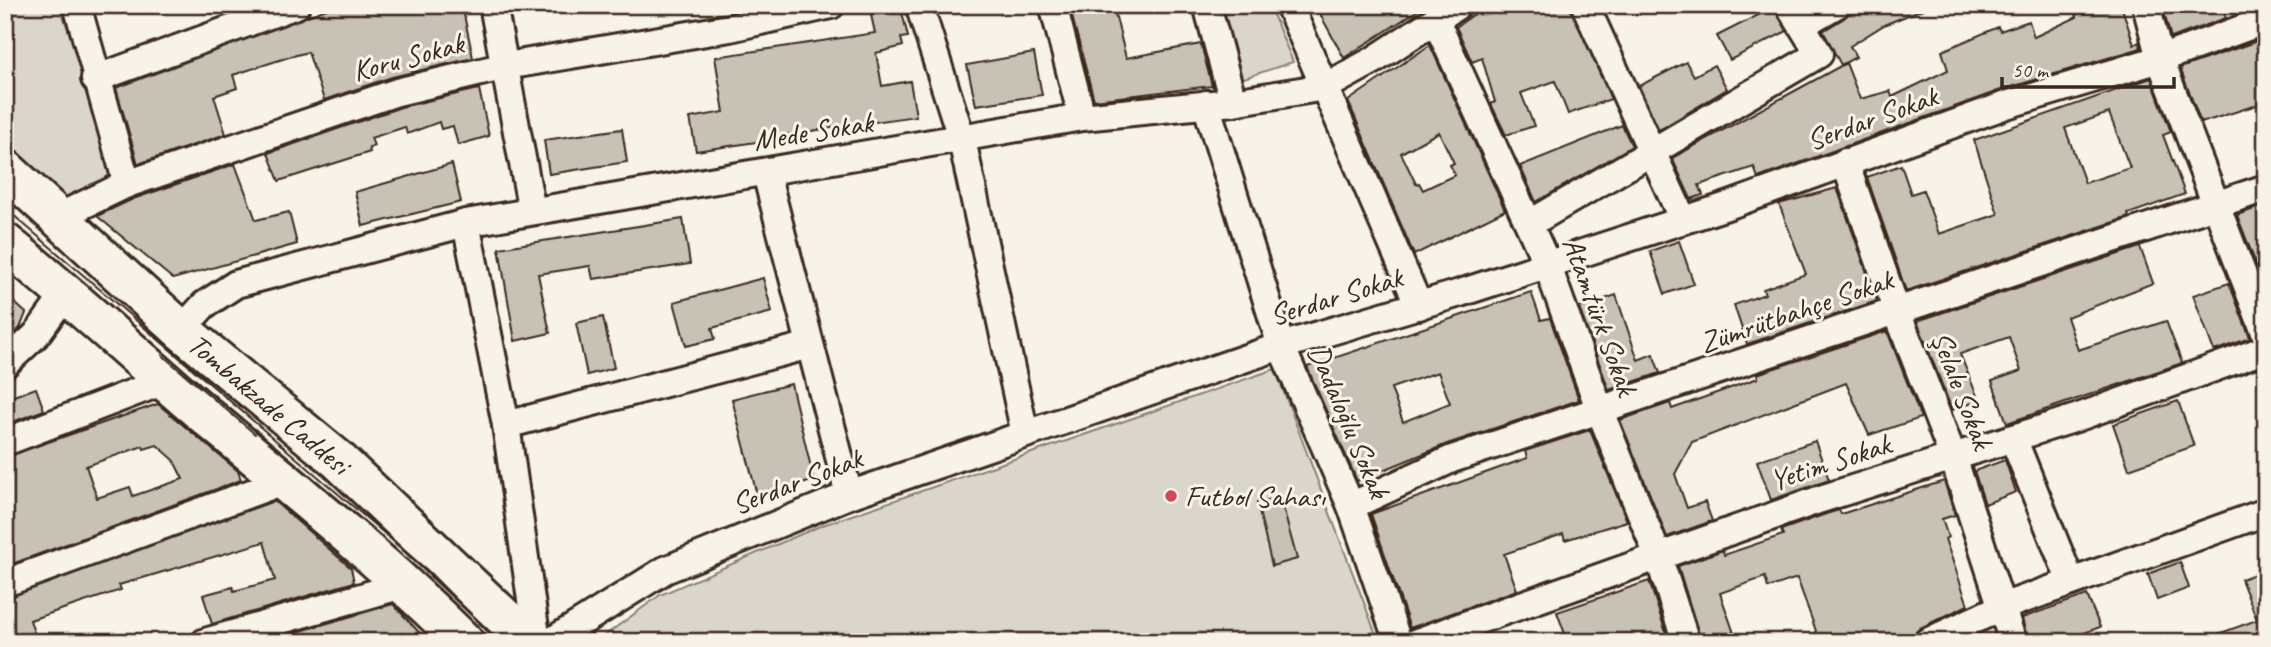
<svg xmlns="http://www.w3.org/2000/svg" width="2271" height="647" font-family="Caveat,sans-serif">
<rect width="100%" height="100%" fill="#f7f3e8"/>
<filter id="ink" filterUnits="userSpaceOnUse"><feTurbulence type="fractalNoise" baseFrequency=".0143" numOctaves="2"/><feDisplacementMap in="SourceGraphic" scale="14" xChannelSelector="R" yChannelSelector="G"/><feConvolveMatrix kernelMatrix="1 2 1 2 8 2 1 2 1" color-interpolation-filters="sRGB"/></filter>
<g filter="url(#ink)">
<g fill="#dbd6cb" stroke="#8b8074" stroke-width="2">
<path d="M5,5H59L122,175L57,204L5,148Z"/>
<path d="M1219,5H1269L1293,62L1238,80Z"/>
<path d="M1275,369L1377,637L1363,642H596L660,595L820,526Z"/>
</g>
<g fill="#c8c1b6" stroke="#3b2a1e" stroke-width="2" fill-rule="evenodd">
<path d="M337,5H462L473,58L392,77L324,100L308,52L289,57L233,75L237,88L214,96L226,134L138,164L116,88Z"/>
<path d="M1069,5H1113L1126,58L1201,44L1212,86L1094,100Z"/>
<path d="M1315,5H1426L1344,58Z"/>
<path d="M1487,5H1570L1611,99L1568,114L1555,81L1521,93L1534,126L1506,135L1491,104L1495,102L1482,58L1472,62L1456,27Z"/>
<path d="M1852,5H1930V6L1884,25L1850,46L1856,57L1841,65L1823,31L1844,18Z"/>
<path d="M2073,5H2121L2134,45L2139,42L2141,48L2001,90L1758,178L1754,167L1699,185L1703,195L1691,199L1672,158L1846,63L1860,99L1890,91L1892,97L1948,70L1942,51L1998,27L2000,31L2029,21L2034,37L2077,17Z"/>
<path d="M2162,5H2221L2226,18L2171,38Z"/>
<path d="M1774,7L1787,31L1730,60L1717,36Z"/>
<path d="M901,8L908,37L901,38L903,46L876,53L882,86L910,81L916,116L770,137V140L696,151L690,118L724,112L715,57L875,33L871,15Z"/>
<path d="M2266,38V102L2201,123L2180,68Z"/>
<path d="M1430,45L1505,210L1414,255L1348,101ZM1439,132L1454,163L1450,165L1455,175L1423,190L1419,183L1416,184L1401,153Z"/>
<path d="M1034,53L1042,95L976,105L967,65Z"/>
<path d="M1686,62L1694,76L1714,65L1727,89L1659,130L1639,86Z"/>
<path d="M2151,78L2171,132L2163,135L2185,194L2128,214L2129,217L1906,291L1867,177L1901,165L1911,194L1923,190L1939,234L1998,214L1974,140ZM2109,113L2130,168L2085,183L2065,128Z"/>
<path d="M479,89L489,136L458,145L453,126L441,129L439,122L407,134L405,127L371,138L374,146L369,148L370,152L279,181L268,153L401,107Z"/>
<path d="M1622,125L1632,146L1536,202L1520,166Z"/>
<path d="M622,129L627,162L549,174L544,140Z"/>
<path d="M235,164L256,220L289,212L297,244L173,279L97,216L133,199Z"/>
<path d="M452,164L461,202L363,226L355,192Z"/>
<path d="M1837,188L1877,301L1747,344L1734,305L1765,294L1763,289L1806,274L1779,204Z"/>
<path d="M2266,205V290L2237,215Z"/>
<path d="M683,219L690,264L593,279L590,266L538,274L550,333L515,341L499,248Z"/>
<path d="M1679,241L1694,284L1665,294L1650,251Z"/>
<path d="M2140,247L2153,283L2067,317L2078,350L2166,321L2182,363L2007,423L1992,381L2021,371L2009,337L1960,354L1979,401L1952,410L1917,321Z"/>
<path d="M763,278L772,312L712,328L715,339L686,346L674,302Z"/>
<path d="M2229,283L2250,338L2214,351L2193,295Z"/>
<path d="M1531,292L1541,320L1550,318L1579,400L1447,444L1357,481L1307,367ZM1438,372L1450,403L1403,422L1391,388Z"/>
<path d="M5,294L26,313L20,328L5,342Z"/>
<path d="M1616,295L1638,360L1653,354L1660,373L1609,390L1579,308Z"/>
<path d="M603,317L614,368L587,375L576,323Z"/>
<path d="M1887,331L1921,418L1869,435L1846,383L1692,442L1675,474L1687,508L1705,502L1712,521L1667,537L1620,420L1670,403L1672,409L1758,378L1757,374Z"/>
<path d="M791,384L814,480L776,493L775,490L757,495L732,399Z"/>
<path d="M36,388L44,410L5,425V399Z"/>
<path d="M2178,401L2194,446L2129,469L2113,424Z"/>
<path d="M158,404L238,471L241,480L12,564L5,542V457ZM157,445L173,459L183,479L133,496L130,487L97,498L86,466L143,446L144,449Z"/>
<path d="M1590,430L1627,521L1565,540L1563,534L1504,554L1517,590L1410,628L1371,514L1527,458L1525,451Z"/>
<path d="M1815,441L1829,480L1771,500L1757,461Z"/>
<path d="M2005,460L2016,492L1985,504L1974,471Z"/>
<path d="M1944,481L1955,515L1942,519L1948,537L1945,539L1968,605L1920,628L1911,642H1820L1797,578L1768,588L1765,577L1720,593L1737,642H1701L1678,566L1723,550L1724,555L1783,535L1781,530L1826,514L1839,510L1841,514Z"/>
<path d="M1280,497L1297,559L1272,566L1257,503Z"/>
<path d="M274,501L351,568L354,582L212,624L203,595L233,587L234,591L275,580L264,542L119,585L121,590L30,620L37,642H5V598Z"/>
<path d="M2180,562L2189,588L2157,600L2148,574Z"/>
<path d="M2266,570V642H2205L2204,639L2257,620L2241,579Z"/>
<path d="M1649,581L1669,642H1568L1557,612Z"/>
<path d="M2087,595L2100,627L2061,642H2028L2022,618Z"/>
<path d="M393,604L428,642H263Z"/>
</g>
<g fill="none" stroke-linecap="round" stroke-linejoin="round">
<defs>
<g id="minor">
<path d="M77,5L127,184"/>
<path d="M493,5L532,211"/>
<path d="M919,5L962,140L1025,434"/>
<path d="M1053,5L1082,117"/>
<path d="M1207,5L1233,102"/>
<path d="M1289,5L1419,306"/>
<path d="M1585,5L1683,220"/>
<path d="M2146,5L2160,59L2266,335"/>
<path d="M1436,21L1547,264L1600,411L1658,556L1686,642"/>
<path d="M1803,24L1836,5"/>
<path d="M95,79L296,5"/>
<path d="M1206,104L1281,346L1351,506L1398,642"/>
<path d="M1845,162L1897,312L1953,457L2013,642"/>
<path d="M766,173L849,495"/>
<path d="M58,217L127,184L397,92L506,66L730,28L831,5"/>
<path d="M466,223L506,425L537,642"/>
<path d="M1529,224L1819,54L1789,5"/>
<path d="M181,330L204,305L236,284L466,223L1082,117L1233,102L1325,87L1374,60L1458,5"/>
<path d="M5,364L36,335L67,292"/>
<path d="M506,425L810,345"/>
<path d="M2013,438L2071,582"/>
<path d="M5,442L164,381"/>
<path d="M1351,506L1452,459L2266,188"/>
<path d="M5,583L284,481"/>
<path d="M205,642L406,584"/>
<path d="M550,642L665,570L849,495L1281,346L1460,293L1727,206L2006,105L2160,59L2266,20"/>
<path d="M1417,642L1821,499L2076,418L2266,349"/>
<path d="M1927,642L2002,607L2266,512"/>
</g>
<g id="secondary">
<path d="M5,169L181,330L337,459L530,642"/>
<path d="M5,243C68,293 126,348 187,400C281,479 377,555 464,642"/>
</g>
</defs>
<use href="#minor" stroke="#3b2a1e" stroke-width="32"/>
<use href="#secondary" stroke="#3b2a1e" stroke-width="44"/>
<use href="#minor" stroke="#f7f3e8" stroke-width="26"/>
<use href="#secondary" stroke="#f7f3e8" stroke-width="38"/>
<g stroke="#3b2a1e" stroke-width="2">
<path d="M5,208L427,570L498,642"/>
<path d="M162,355L255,434"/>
</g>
</g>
</g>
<circle fill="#d1495b" stroke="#f7f3e8" stroke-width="2.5" cx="1171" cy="496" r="7"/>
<g text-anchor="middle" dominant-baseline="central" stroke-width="6" stroke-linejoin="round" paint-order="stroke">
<g font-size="30" fill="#3b2a1e" stroke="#f7f3e8">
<text transform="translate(408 57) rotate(-15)">Koru Sokak</text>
<text transform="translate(1872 118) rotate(-20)">Serdar Sokak</text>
<text transform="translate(813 131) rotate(-9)">Mede Sokak</text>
<text transform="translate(1336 296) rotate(-17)">Serdar Sokak</text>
<text transform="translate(1796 311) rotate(-19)">Zümrütbahçe Sokak</text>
<text transform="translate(1600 316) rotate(70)">Atamtürk Sokak</text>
<text transform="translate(1962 390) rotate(69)">Şelale Sokak</text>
<text transform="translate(269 404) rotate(40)">Tombakzade Caddesi</text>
<text transform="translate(1349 421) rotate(67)">Dadaloğlu Sokak</text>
<text transform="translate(1830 462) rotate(-18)">Yetim Sokak</text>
<text transform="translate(797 481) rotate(-21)">Serdar Sokak</text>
</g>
<g font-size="30" fill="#3b2a1e" stroke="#f7f3e8" text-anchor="start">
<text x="1185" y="496">Futbol Sahası</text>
</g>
</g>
<rect width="2271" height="647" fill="none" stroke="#f7f3e8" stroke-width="28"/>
<rect x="14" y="14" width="2243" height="619" fill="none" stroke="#3b2a1e" stroke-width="2.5" filter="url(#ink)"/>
<path d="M2002 77v10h172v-10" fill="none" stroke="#3b2a1e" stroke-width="3.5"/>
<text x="2012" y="77" font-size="21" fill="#3b2a1e" stroke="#f7f3e8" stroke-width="5" paint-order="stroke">50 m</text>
</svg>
